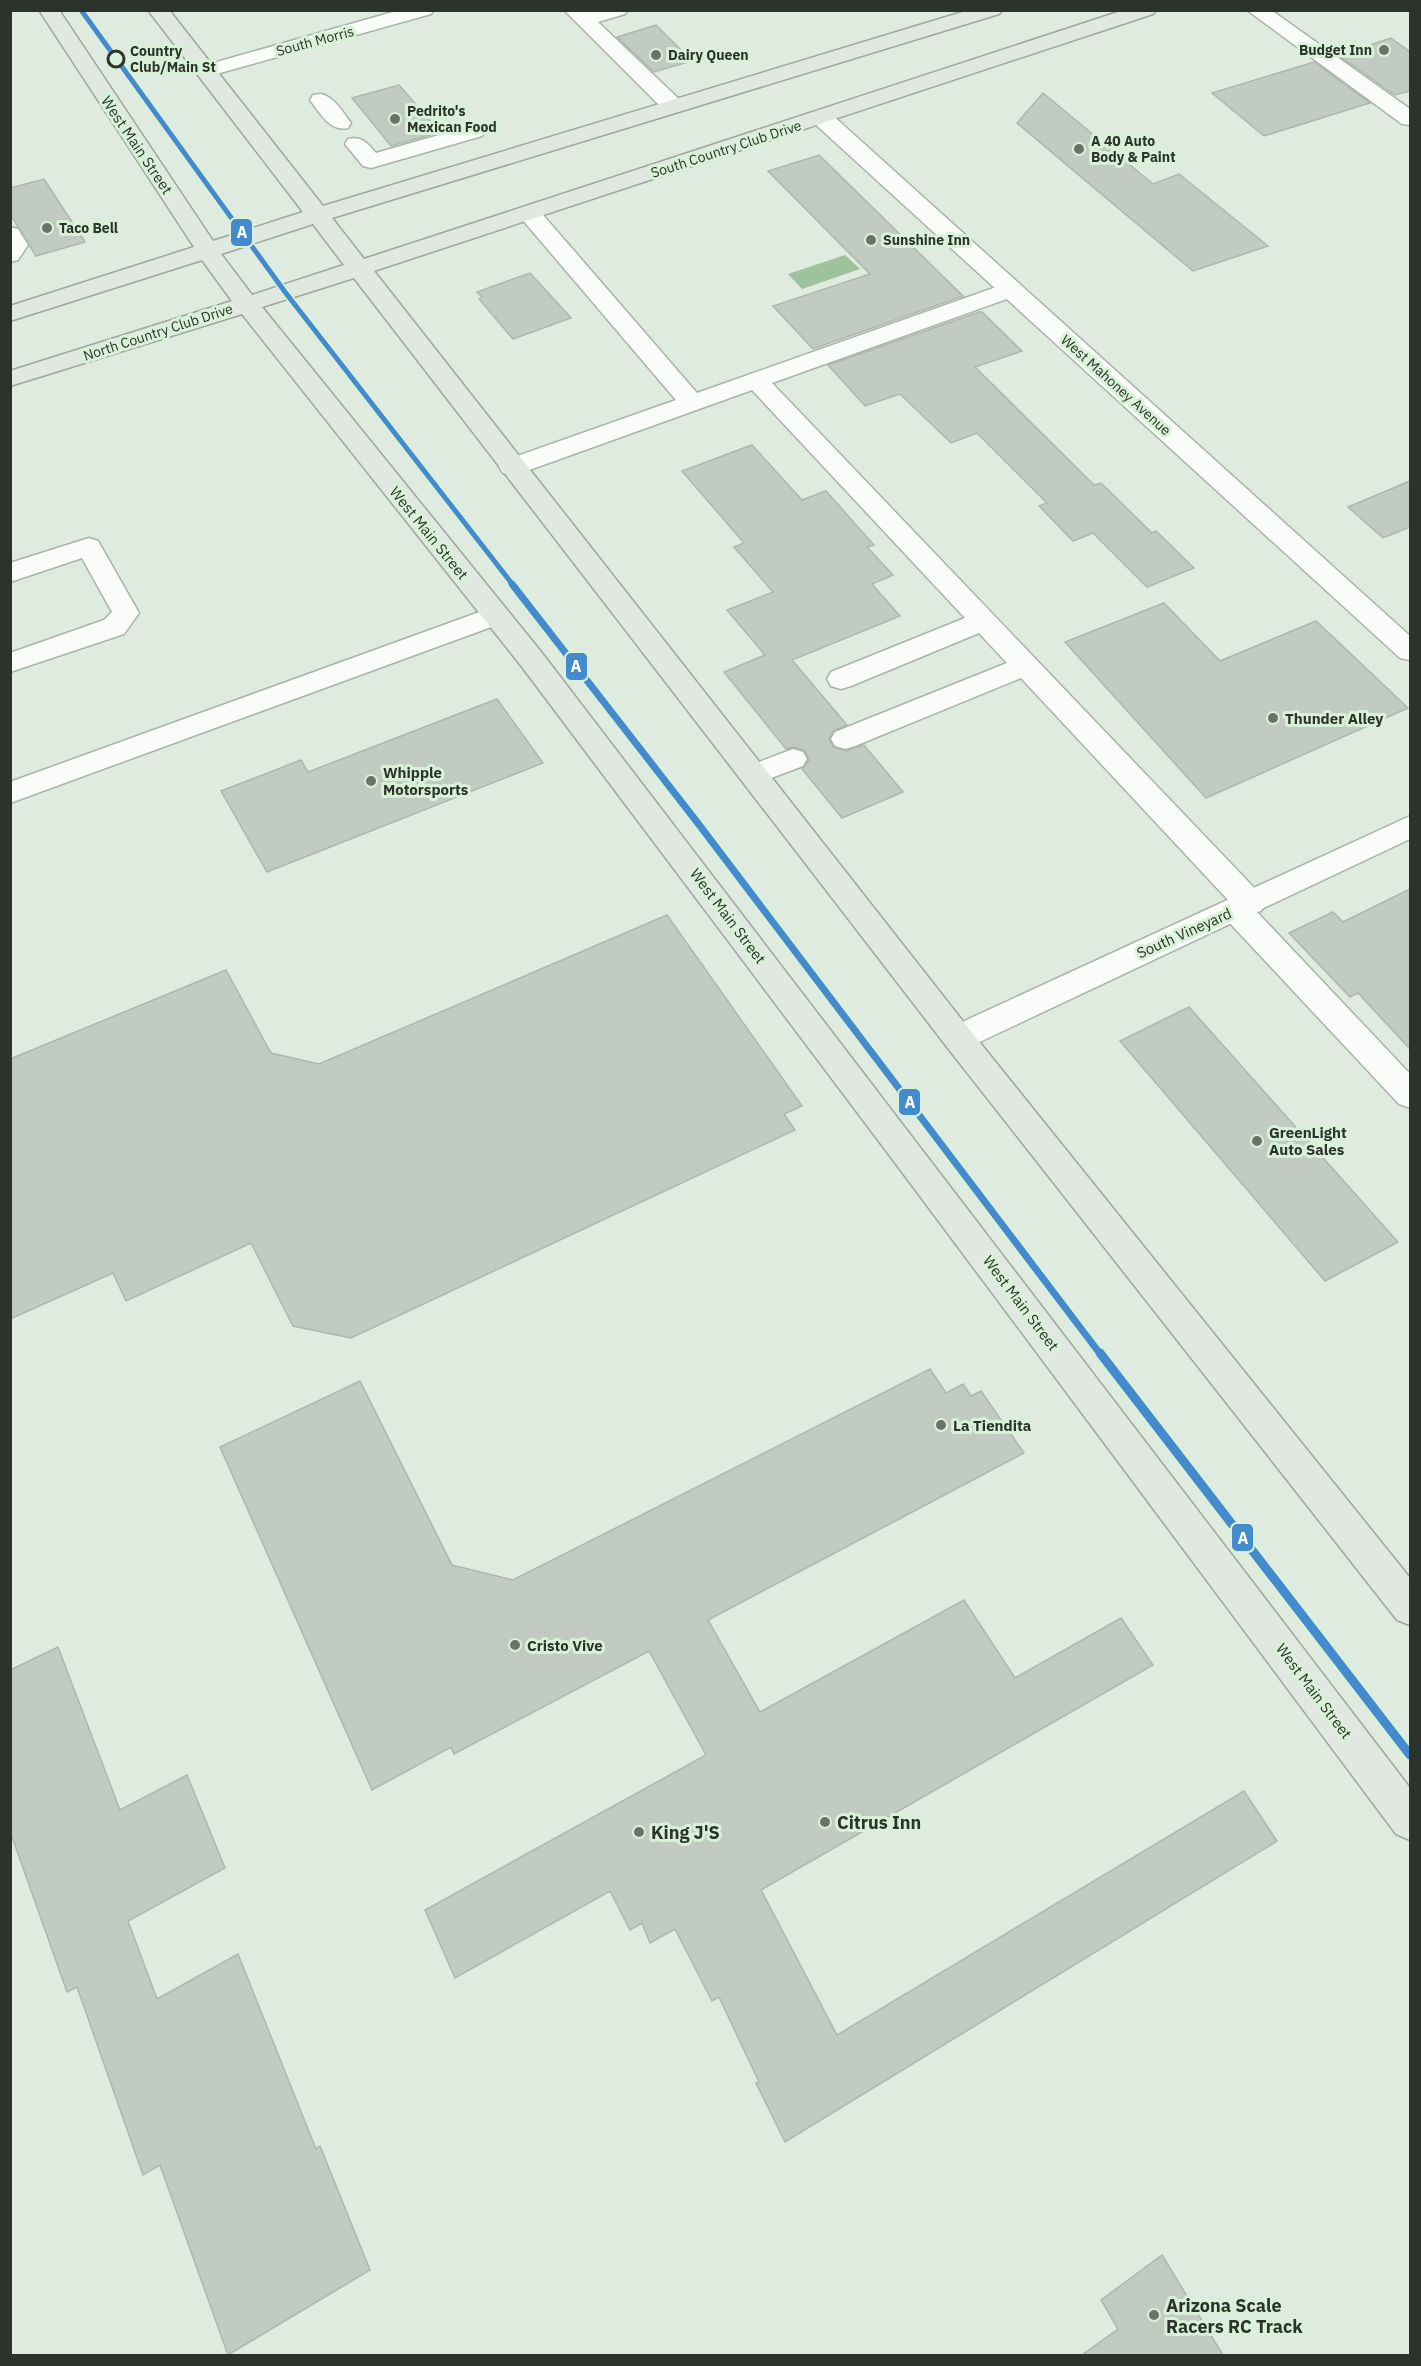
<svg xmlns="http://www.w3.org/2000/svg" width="1421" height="2366" font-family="'IBM Plex Sans',sans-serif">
<rect width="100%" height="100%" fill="#dfebdf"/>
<path fill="#9cc39b" d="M845,255L860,269L802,289L788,274Z"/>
<g fill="#c1cbc1" stroke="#aeb7ae" stroke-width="1.5">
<path d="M656,25L692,61L654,72L617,37Z"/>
<path d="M1391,38L1410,52V91L1395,95L1338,55Z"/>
<path d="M1314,62L1370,103L1264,136L1212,93Z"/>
<path d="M399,85L440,132L391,146L352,98Z"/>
<path d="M1043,93L1153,184L1179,174L1268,246L1193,271L1017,123Z"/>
<path d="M819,155L963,296L813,349L773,306L870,274L768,171Z"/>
<path d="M44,179L85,242L36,256L10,214V188Z"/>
<path d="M530,273L571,318L513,339L479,299L482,297L477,292Z"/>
<path d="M979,312H982L1022,351L975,367L1094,485L1101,483L1152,533L1156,531L1194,568L1147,587L1093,533L1073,541L1039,506L1047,503L977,433L951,443L900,394L865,406L828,365Z"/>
<path d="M752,445L802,500L826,491L874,545L867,547L893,575L872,584L900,616L792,660L847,725L833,731L829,738L833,747L846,751L864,745L903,792L842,818L802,769L809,760L805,751L794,747L786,749L724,672L765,655L727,610L773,592L734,547L744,543L682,471Z"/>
<path d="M1410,481V527L1383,538L1348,507Z"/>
<path d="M1164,603L1220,661L1316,621L1408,708L1206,798L1065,642Z"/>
<path d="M497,699L543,763L267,872L221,791L301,760L308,772Z"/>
<path d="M1410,889V1049L1358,993L1350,997L1289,933L1333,912L1343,922Z"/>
<path d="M667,915L802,1106L784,1114L795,1130L351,1338L293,1326L251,1243L126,1301L113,1273L10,1319V1059L226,970L271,1053L319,1064Z"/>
<path d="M1189,1007L1398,1242L1325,1281L1120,1041Z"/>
<path d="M930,1369L946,1393L963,1384L971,1396L981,1391L1024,1453L708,1620L760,1712L964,1600L1015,1678L1121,1618L1153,1665L761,1890L837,2035L1244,1791L1277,1841L785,2142L756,2083L759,2082L719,1997L712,2001L675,1929L650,1943L642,1923L630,1930L610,1891L455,1978L425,1910L706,1755L649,1651L454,1754L451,1747L372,1790L220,1447L360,1381L452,1565L513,1580Z"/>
<path d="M58,1647L120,1810L187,1775L225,1868L128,1921L157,1999L238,1954L316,2149L320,2146L370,2270L228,2355L160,2165L143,2175L77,1987L67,1992L10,1831V1670Z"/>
<path d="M1162,2255L1223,2355H1082L1118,2329L1101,2300Z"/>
</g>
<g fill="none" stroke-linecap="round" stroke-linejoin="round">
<defs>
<g id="service">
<path d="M564,10L588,12L628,10L625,14L598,22L681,101L684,106L681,111L673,112L665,111Z"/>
<path d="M321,94C334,97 343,112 351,123L348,128C330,132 320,113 310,100L313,95Z"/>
<path d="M474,125L482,126L485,131L482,136L371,168L363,166L345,144L348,139C362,136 367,143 376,153Z"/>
<path d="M529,206L537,208L697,393L1002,285L1010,283L1018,285L1022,290L1018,295L772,383L1261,895L1265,903L1261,911L1257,912L1410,1074V1108L1399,1104L1225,918L1221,910L1225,902L1229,901L1021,678L855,746L845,749L835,746L831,739L835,732L1007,663L979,633L851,686L841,689L831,686L827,679L831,672L965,618L752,390L521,473L512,475L503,473L499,467L503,461L676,400L521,218L518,213L521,208Z"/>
<path d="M10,227L18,229L28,245L18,260L10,262Z"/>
<path d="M89,538L98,541L139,613L124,634L10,672V653L104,620L112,612L82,558L10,582V563Z"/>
<path d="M496,606L505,608L509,615L505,622L10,803V782Z"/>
<path d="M793,749L803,752L807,759L803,766L753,785L743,782L739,775L743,768Z"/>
</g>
<g id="minor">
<path d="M400,10H434L431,14L213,75L206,77L199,75L196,71L199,67Z"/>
<path d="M1247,10H1271L1410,109V125L1402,124Z"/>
<path d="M822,112L830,113L1410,636V660L1400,658L814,123L811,118L814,113Z"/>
<path d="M1410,816V839L969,1047L958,1051L947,1047L942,1038L947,1029Z"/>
</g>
<path id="primary" d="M39,10H59L213,241L303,212L148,10H169L323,206L969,10H1002L999,14L332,218L364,259L1124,10H1156L1153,14L374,271L969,1029L1410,1578V1625L1397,1620L947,1047L354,278L262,307L542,653L1410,1788V1840L1396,1834L893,1160L522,667L242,314L10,386V371L232,301L202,260L10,321V306L194,247ZM313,224L344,265L252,295L221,254Z"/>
</defs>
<use href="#service" stroke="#aab3aa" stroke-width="3"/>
<use href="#minor" stroke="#aab3aa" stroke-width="3"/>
<use href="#primary" stroke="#9ba89b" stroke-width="3"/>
<use href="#service" fill="#fafcfa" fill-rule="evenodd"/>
<use href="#minor" fill="#fafcfa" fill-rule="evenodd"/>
<use href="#primary" fill="#e1e7e1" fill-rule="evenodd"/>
<defs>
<path id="rail-1-far2" d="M81,10L285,292L513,585"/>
<path id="rail-1-far1" d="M512,584L697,822L1101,1355"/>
<path id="rail-1" d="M1100,1353L1410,1755"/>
</defs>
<use href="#rail-1-far2" stroke="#daf1d9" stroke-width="8"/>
<use href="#rail-1-far1" stroke="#daf1d9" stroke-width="11"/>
<use href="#rail-1" stroke="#daf1d9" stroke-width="14"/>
<use href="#rail-1-far2" stroke="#448bcd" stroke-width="5"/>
<use href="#rail-1-far1" stroke="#448bcd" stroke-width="7"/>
<use href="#rail-1" stroke="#448bcd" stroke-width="9"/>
</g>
<g fill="#6a7369" stroke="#daf1d9" stroke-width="2">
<circle cx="1384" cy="50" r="6"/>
<circle cx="656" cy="55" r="6"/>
<circle cx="395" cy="119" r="6"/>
<circle cx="1079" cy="149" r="6"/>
<circle cx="47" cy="228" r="6"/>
<circle cx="871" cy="240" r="6"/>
<circle cx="1273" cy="718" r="6"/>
<circle cx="371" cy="781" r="6"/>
<circle cx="1257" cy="1141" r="6"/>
<circle cx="941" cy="1425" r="6"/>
<circle cx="515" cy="1645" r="6"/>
<circle cx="825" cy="1822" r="6"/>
<circle cx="639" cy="1832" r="6"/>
<circle cx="1154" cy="2315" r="6"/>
</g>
<circle fill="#daf1d9" stroke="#2b332a" stroke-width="3" cx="116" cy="59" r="8"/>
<g text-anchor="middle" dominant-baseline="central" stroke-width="6" stroke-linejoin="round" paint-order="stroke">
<g font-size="14" fill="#2b332a" stroke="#daf1d9">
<text transform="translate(315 41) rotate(-15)">South Morris</text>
<text transform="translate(726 149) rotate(-18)">South Country Club Drive</text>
<text transform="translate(158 332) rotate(-18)">North Country Club Drive</text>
<text transform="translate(1116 385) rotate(42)">West Mahoney Avenue</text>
</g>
<g font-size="14" font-weight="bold" fill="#2b332a" stroke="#daf1d9" text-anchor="start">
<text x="1372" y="50" text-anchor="end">Budget Inn</text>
<text x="668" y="55">Dairy Queen</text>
<text x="407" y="111">Pedrito's<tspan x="407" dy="16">Mexican Food</tspan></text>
<text x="1091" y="141">A 40 Auto<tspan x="1091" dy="16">Body &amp; Paint</tspan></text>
<text x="59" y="228">Taco Bell</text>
<text x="883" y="240">Sunshine Inn</text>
</g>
<g font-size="14" font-weight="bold" fill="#2b332a" stroke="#daf1d9" text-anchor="start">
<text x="130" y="51">Country<tspan x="130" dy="16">Club/Main St</tspan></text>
</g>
<g font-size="15" fill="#2b332a" stroke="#daf1d9">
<text transform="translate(137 145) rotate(56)">West Main Street</text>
<text transform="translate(429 533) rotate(51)">West Main Street</text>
<text transform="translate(728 916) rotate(53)">West Main Street</text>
<text transform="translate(1184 933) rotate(-24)">South Vineyard</text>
<text transform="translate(1021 1303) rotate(53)">West Main Street</text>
<text transform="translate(1314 1691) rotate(53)">West Main Street</text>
</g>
<g font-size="15" font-weight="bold" fill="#2b332a" stroke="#daf1d9" text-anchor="start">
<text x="1285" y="718">Thunder Alley</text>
<text x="383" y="772">Whipple<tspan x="383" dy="17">Motorsports</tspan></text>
<text x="1269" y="1132">GreenLight<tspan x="1269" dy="17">Auto Sales</tspan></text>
<text x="953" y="1425">La Tiendita</text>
<text x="527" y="1645">Cristo Vive</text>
</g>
<g font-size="18" font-weight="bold" fill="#2b332a" stroke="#daf1d9" text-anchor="start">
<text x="837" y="1822">Citrus Inn</text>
<text x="651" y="1832">King J'S</text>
<text x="1166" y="2305">Arizona Scale<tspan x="1166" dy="21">Racers RC Track</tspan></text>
</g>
</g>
<g stroke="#daf1d9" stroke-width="2">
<rect x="230" y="218" width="23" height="29" rx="6" fill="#448bcd"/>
<rect x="565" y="652" width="23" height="29" rx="6" fill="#448bcd"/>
<rect x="898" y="1088" width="23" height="28" rx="6" fill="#448bcd"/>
<rect x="1231" y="1523" width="23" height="29" rx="6" fill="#448bcd"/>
</g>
<g font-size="16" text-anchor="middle" font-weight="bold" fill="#fff">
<text x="242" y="238">A</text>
<text x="576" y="672">A</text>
<text x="910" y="1108">A</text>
<text x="1243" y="1544">A</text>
</g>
<rect width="1421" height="2366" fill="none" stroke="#2b332a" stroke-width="24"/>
</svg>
